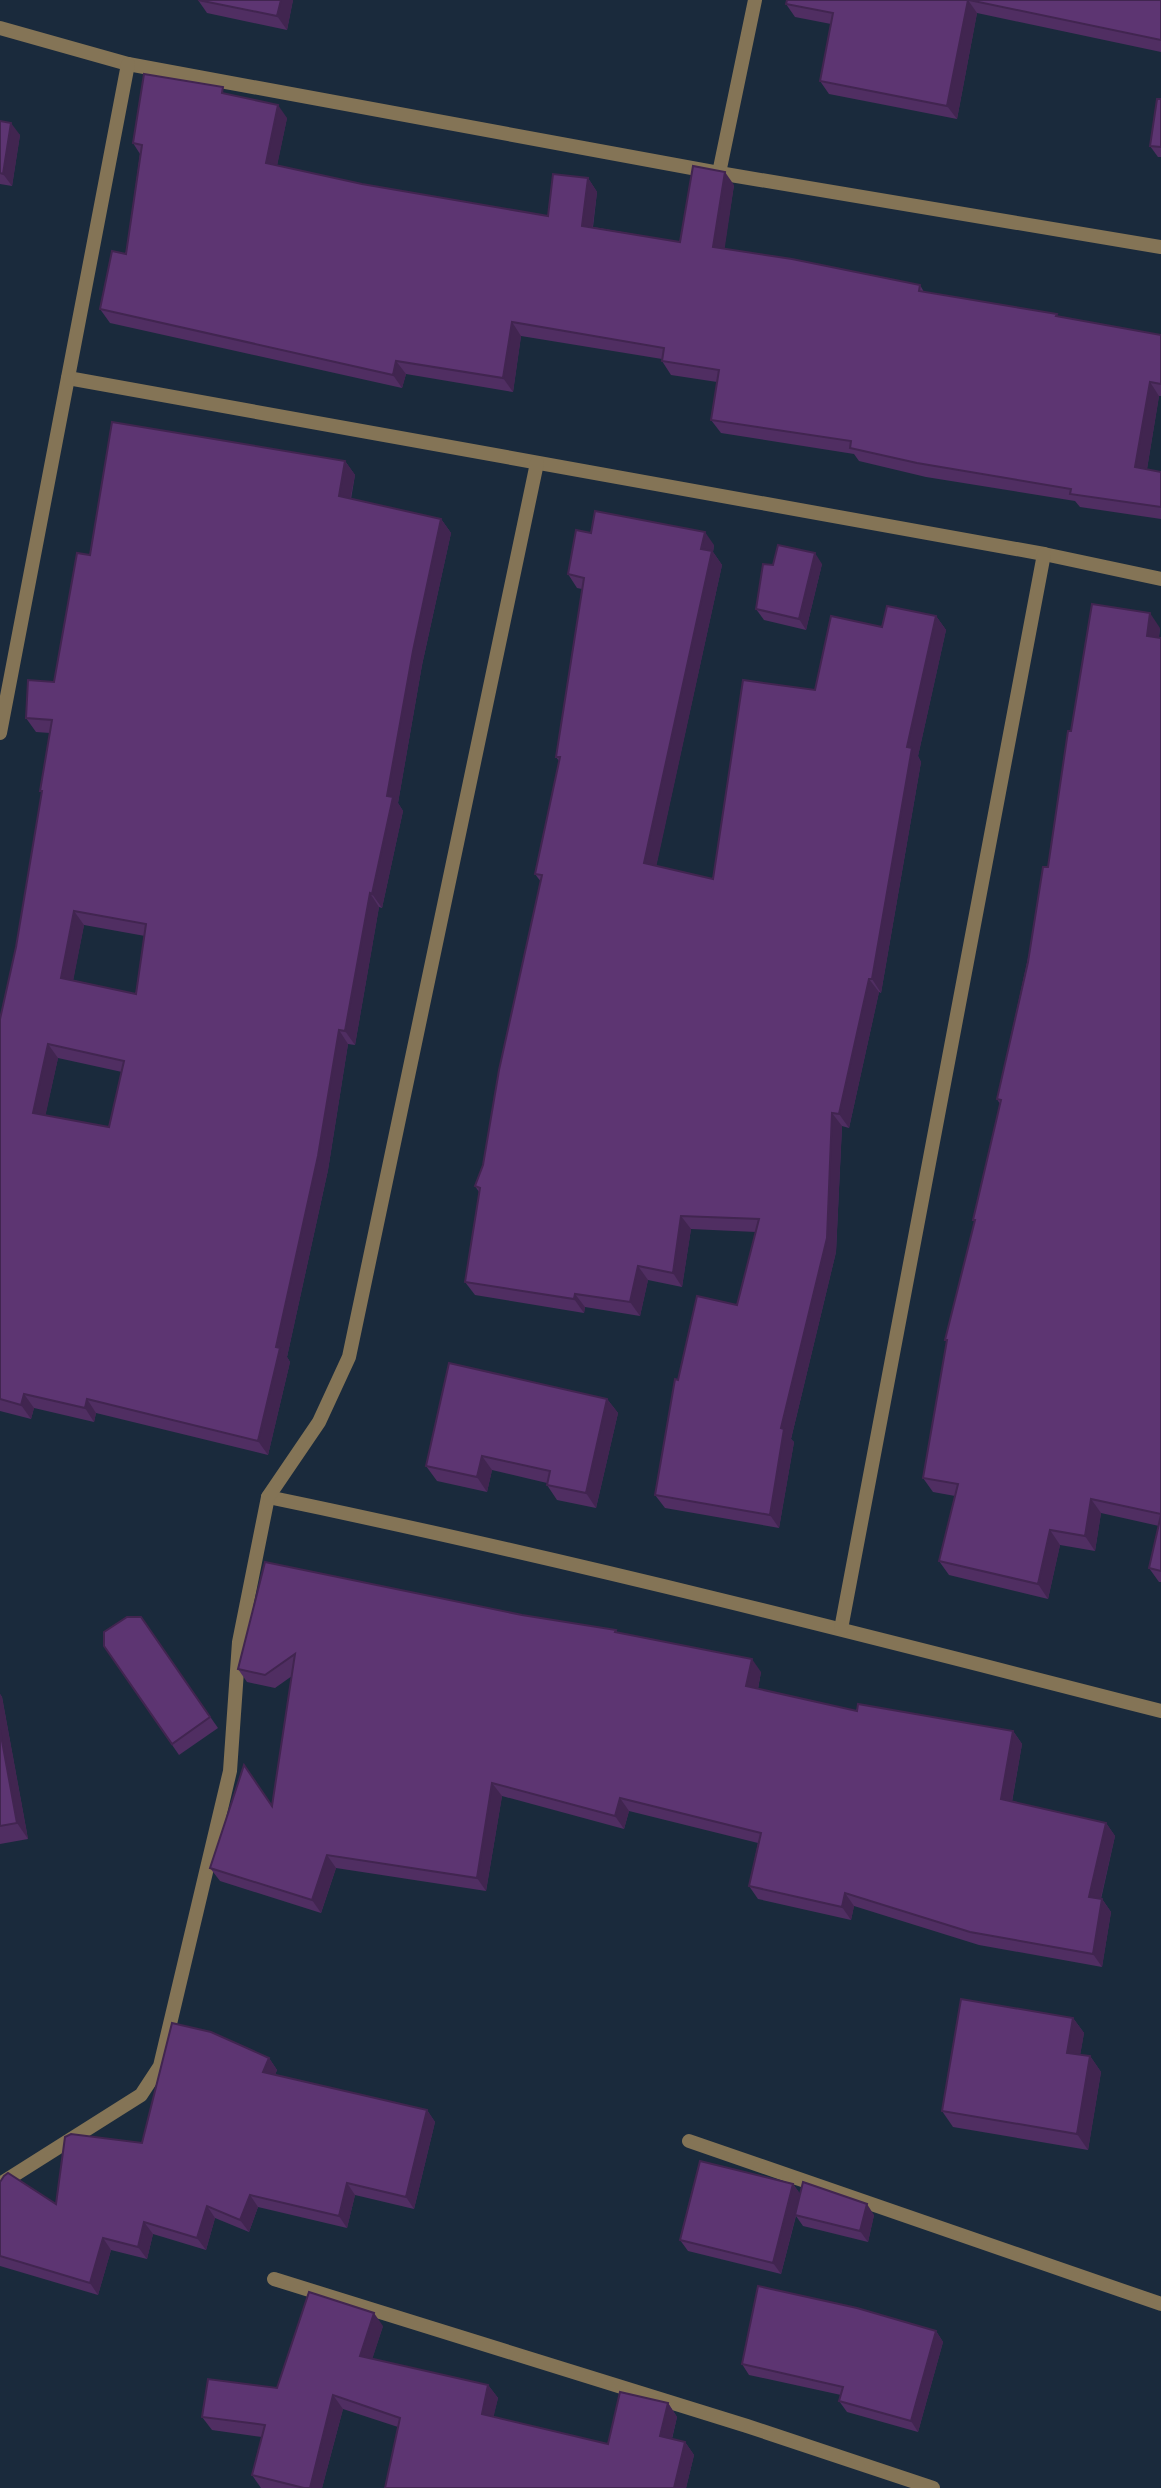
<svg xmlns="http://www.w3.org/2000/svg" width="1161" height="2488" font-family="Barlow,sans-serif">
<rect width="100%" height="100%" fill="#1a2a3c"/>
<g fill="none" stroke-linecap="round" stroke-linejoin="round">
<g stroke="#847456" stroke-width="14">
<path d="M0,28L128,64L719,173L1161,247"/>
<path d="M719,173L755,0"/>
<path d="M68,378L1044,554L1161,579"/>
<path d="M0,733L128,64"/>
<path d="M268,1497C568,1559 865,1635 1161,1711"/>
<path d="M841,1629L1044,554"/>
<path d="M689,2141L1161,2304"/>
<path d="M0,2184L141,2095L160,2066L230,1771L239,1642L268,1497L319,1422L349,1357L537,463"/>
<path d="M274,2279L747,2426L933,2488"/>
</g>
</g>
<g fill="#502e62" fill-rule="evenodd">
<path d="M198,0H293L287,30L207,13Z"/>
<path d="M787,0H1161V52L977,13L957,119L829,94L820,81L831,24L795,17L786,4Z"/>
<path d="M228,94L287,118L277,165L362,184L548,216L588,178L597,192L593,227L680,242L734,185L724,249L920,285L924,292L1161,335V396H1159L1147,469L1161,472V519L1080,507L1075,501L926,477L859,461L854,454L721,433L711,420L717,382L671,375L662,361V359L521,336L513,392L406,374L402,388L110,323L100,309L126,254L140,154L133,143Z"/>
<path d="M1161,99V157H1158L1150,146Z"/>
<path d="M0,121L20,135L12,186L0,184Z"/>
<path d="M345,461L355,475L351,499L441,519L451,533L422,665L398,803L403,811L382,908L379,907L355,1045L348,1044L328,1170L287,1357L290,1362L268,1455L96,1413L94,1422L34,1408L31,1419L0,1411V1019L16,947L42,793L40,791L50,733L36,732L26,718L54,682L90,555ZM84,925L145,936L136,994L73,980ZM58,1058L122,1072L109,1127L45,1116Z"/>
<path d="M591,533L714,545L713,552L722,565L656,866L713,879L815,690L882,627L936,616L946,630L918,756L921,762L881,993L879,992L849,1128L842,1126L836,1252L791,1439L794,1442L779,1528L665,1508L655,1495L678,1380L737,1305L756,1232L691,1229L682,1287L648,1280L640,1316L585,1307L584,1313L475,1295L465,1282L479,1192L475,1186L483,1165L541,882L535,874L559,761L556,757L582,589L577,588L568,574Z"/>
<path d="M822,564L806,630L764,620L756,609L773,565Z"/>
<path d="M1160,628L1159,638H1161V1582H1159L1149,1568L1159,1526L1101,1513L1095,1551L1060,1545L1048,1599L949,1575L939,1561L955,1496L933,1492L923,1478L947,1342L945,1340L975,1222L973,1220L1000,1104L997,1099L1048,867L1071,731Z"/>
<path d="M607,1399L618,1413L596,1508L557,1500L547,1485V1483L492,1470L487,1492L437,1481L426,1466Z"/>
<path d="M265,1562L522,1615L616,1630L617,1632L761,1672L758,1689L857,1711L1013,1731L1022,1744L1012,1802L1106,1823L1115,1836L1101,1899H1102L1111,1912L1102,1967L979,1945L854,1906L851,1920L758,1899L749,1886L758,1843L629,1811L624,1829L502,1796L486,1891L336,1868L321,1913L220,1881L210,1868L272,1806L292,1676L275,1688L247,1682L238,1669Z"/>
<path d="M141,1617L218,1728L179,1755L104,1646Z"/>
<path d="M0,1694L2,1697L28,1839L0,1844Z"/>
<path d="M1073,2018L1084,2033L1080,2055L1090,2056L1101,2072L1088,2150L953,2127L942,2111Z"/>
<path d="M269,2058L277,2070L275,2075L427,2110L435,2122L414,2209L355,2195L347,2228L258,2207L249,2232L215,2218L206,2250L153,2234L147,2259L111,2250L98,2295L0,2266V2182L56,2204L142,2143Z"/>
<path d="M793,2184L800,2194L874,2215L868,2242L803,2226L796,2216L781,2274L688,2251L680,2240Z"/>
<path d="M383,2326L372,2359L488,2385L498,2398L493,2417L608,2444L668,2403L677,2417L672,2439L685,2442L694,2455L686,2488H385L398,2427L343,2409L322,2488H261L252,2475L262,2437L212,2430L202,2417L277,2388Z"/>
<path d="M936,2331L943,2342L918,2432L847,2412L839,2401L841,2395L749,2375L742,2364Z"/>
</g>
<g fill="#412550">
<path d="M281,0H293L287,30L277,16Z"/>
<path d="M968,0L977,13L957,119L947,106Z"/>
<path d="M278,105L287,118L275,176L266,163Z"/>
<path d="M11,123L20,135L12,186L3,174Z"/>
<path d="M725,172L734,185L723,260L713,247Z"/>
<path d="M588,178L597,192L591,239L582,226Z"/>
<path d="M512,322L521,336L513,392L503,378Z"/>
<path d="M396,361L406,374L402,388L393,375Z"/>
<path d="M1150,382L1159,396L1145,481L1135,467Z"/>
<path d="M345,461L355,475L348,510L339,496Z"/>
<path d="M441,519L451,533L422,665L398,803L403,811L382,908L372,894L387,796L413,651Z"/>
<path d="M705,532L714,545L713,552L722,565L654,877L644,863Z"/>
<path d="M815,553L822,564L806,630L799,619Z"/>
<path d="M1150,613L1160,628L1157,650L1147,636Z"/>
<path d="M936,616L946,630L918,756L921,762L881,993L872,979L907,747Z"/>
<path d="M370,893L379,907L355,1045L345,1031Z"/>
<path d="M74,911L84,925L71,992L61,978Z"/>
<path d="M869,979L879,992L849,1128L839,1114Z"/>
<path d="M339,1030L348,1044L328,1170L287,1357L290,1362L268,1455L258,1441Z"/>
<path d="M48,1044L58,1058L43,1127L33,1113Z"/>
<path d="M832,1113L842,1126L836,1252L791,1439L794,1442L779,1528L770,1515L781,1428Z"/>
<path d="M681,1216L691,1229L682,1287L673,1273Z"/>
<path d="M638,1266L648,1280L640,1316L630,1302Z"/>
<path d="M575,1294L585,1307L584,1313L574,1299Z"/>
<path d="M24,1394L34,1408L31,1419L21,1405Z"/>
<path d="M87,1399L96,1413L94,1422L85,1408Z"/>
<path d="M607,1399L618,1413L596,1508L586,1493Z"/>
<path d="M482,1456L492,1470L487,1492L477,1477Z"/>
<path d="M1091,1499L1101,1513L1095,1551L1085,1536Z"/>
<path d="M1050,1530L1060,1545L1048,1599L1038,1584Z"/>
<path d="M752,1659L761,1672L756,1699L746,1686Z"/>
<path d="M0,1694L2,1697L28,1839L17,1823L0,1730Z"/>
<path d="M1013,1731L1022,1744L1010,1812L1001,1799Z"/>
<path d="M492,1783L502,1796L486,1891L477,1878Z"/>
<path d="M620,1798L629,1811L624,1829L615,1816Z"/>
<path d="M1106,1823L1115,1836L1098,1910L1089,1897Z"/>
<path d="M327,1855L336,1868L321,1913L312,1900Z"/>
<path d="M845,1893L854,1906L851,1920L842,1907Z"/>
<path d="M1102,1899L1111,1912L1102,1967L1093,1954Z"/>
<path d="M1073,2018L1084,2033L1078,2068L1067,2053Z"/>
<path d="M1090,2056L1101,2072L1088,2150L1077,2134Z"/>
<path d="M269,2058L277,2070L271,2084L263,2072Z"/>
<path d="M427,2110L435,2122L414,2209L406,2197Z"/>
<path d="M347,2183L355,2195L347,2228L339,2216Z"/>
<path d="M793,2184L801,2195L781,2274L773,2263Z"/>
<path d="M250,2195L258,2207L249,2232L240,2220Z"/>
<path d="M867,2204L874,2215L868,2242L860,2231Z"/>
<path d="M207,2206L215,2218L206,2250L197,2238Z"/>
<path d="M144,2222L153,2234L147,2259L138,2247Z"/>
<path d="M103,2238L111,2250L98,2295L90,2283Z"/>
<path d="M374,2313L383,2326L369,2369L360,2356Z"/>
<path d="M936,2331L943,2342L918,2432L911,2421Z"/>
<path d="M488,2385L498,2398L491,2428L482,2414Z"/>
<path d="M333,2395L343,2409L322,2488H310Z"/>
<path d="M668,2403L677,2417L669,2450L660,2436Z"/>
<path d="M685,2442L694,2455L686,2488H674Z"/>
</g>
<g fill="#5d3572" stroke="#412550" stroke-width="2" fill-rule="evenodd">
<path d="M198,0H281L277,16Z"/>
<path d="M787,0H968L947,106L820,81L833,13L786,4Z"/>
<path d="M969,0H1161V40Z"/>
<path d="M144,74L223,87L222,93L278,105L266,163L362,184L548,216L553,174L588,178L582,226L680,242L693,166L725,172L713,247L792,259L920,285L919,291L1057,314L1056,316L1161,335V384L1150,382L1135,467L1161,472V507L1070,494L1071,489L917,463L850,448L851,441L711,420L719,370L662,361L664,348L512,322L503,378L396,361L393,375L100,309L112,251L126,254L142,145L133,143Z"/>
<path d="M1157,99H1161V147L1150,146Z"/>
<path d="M0,121L11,123L3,174L0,173Z"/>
<path d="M112,422L345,461L339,496L441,519L413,651L387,796L393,797L372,894L370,893L345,1031L339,1030L318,1156L276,1347L280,1348L258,1441L87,1399L85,1408L24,1394L21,1405L0,1399V1019L16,947L42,791H40L52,720L26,718L28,680L54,682L77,553L90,555ZM74,911L146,924L136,994L61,978ZM48,1044L124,1061L109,1127L33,1113Z"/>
<path d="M595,511L705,532L701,549L712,551L644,863L713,879L743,680L815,690L831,616L882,627L887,606L936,616L907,747L912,748L872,979H869L839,1114L832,1113L827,1238L781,1428L784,1429L770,1515L655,1495L675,1379L678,1380L697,1296L737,1305L759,1219L681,1216L673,1273L638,1266L630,1302L575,1294L574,1299L465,1282L480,1188L475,1186L483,1165L499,1070L542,875L535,874L560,757H556L584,578L568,574L576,530L591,533Z"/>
<path d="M778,545L815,553L799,619L756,609L763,564L773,565Z"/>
<path d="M1092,604L1150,613L1147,636L1161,638V1514L1091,1499L1085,1536L1050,1530L1038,1584L939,1561L958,1484L923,1478L947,1340H945L975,1220H973L1001,1100L997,1099L1028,962L1043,867H1048L1068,731H1071Z"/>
<path d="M449,1363L607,1399L586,1493L547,1485L550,1471L482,1456L477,1477L426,1466Z"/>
<path d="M1161,1515V1571L1149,1568Z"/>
<path d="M265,1562L522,1615L616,1630L615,1632L752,1659L746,1686L857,1711L858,1704L1013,1731L1001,1799L1106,1823L1089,1897L1102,1899L1093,1954L970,1932L845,1893L842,1907L749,1886L761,1833L620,1798L615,1816L492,1783L477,1878L327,1855L312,1900L210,1868L244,1765L272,1806L295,1654L265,1675L238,1669Z"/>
<path d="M127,1617H141L210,1717L172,1744L104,1646V1632Z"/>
<path d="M0,1730L17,1823L0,1826Z"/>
<path d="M961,1999L1073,2018L1067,2053L1090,2056L1077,2134L942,2111Z"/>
<path d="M172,2023L211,2032L269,2058L263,2072L427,2110L406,2197L347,2183L339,2216L250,2195L240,2220L207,2206L197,2238L144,2222L138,2247L103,2238L90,2283L0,2256V2182L4,2176L8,2173L56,2204L65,2137L71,2134L142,2143Z"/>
<path d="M700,2161L793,2184L773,2263L680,2240Z"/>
<path d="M803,2182L867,2204L860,2231L795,2215Z"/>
<path d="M758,2286L857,2308L936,2331L911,2421L839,2401L843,2387L742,2364Z"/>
<path d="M309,2292L374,2313L360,2356L488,2385L482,2414L608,2444L620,2392L668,2403L660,2436L685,2442L674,2488H385L400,2418L333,2395L310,2488H304L252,2475L265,2425L202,2417L208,2379L277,2388Z"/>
</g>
</svg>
